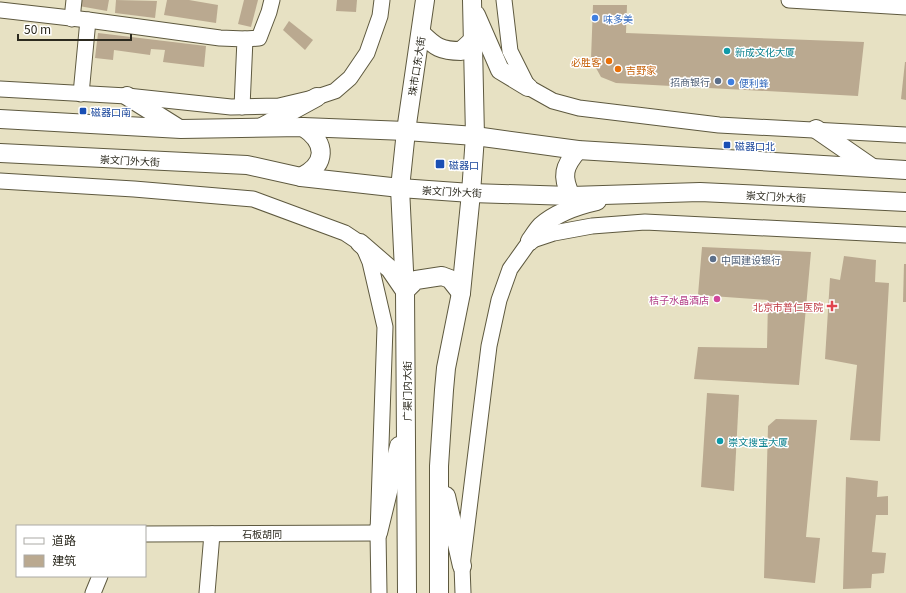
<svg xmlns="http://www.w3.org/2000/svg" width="906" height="593" font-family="Georgia,'Noto Sans SC',serif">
<rect width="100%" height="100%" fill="#e7e1c3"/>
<g fill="#baa990">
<path d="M80,0H109L107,11L79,6Z"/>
<path d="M116,0L157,1L155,18L115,13Z"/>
<path d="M167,0H189L218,5L216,23L164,15Z"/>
<path d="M244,0H258L251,27L238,24Z"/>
<path d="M337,0H357L356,12L336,11Z"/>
<path d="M593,5H627L626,33L864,42L858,96L616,83L601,77L591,59Z"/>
<path d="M289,21L313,40L305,50L283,30Z"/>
<path d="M98,33L206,46L204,67L163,62L165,50L151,49L150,55L114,50L113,60L95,58Z"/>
<path d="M905,62H906V100L901,99Z"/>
<path d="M702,247L811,252L799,385L694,379L698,347L767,348L768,300L698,295Z"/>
<path d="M844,256L876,260L875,282L889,283L880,441L850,440L857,365L825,359L830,278L840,280Z"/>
<path d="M904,264H906V302H903Z"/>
<path d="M707,393L739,395L734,491L701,487Z"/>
<path d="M776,419L817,420L806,537L820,538L815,583L764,578L768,426Z"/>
<path d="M846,477L878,481L877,497L888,496V515H876L872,552L886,553L884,573L872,574L871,588L843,589Z"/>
</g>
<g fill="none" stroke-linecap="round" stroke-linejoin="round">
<defs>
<g id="minor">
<path d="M504,0L510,51L528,87L553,101L579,108L719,125L906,135"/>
<path d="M789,0L906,7"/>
<path d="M0,10L88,20L220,38L245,39L242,107"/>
<path d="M72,19L74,0"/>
<path d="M245,39L259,38L269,12L272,0"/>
<path d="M0,89L127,96L231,107L279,106L317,97L335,91L350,78L367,53L380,16L382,0"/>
<path d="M81,94L88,20"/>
<path d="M0,181L134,189L253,199L345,233L360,243L364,248L370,262L385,327L378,533L379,593"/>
<path d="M145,534L378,533"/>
<path d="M93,593L100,576"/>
<path d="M207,593L212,534"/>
<path d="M463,593L462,566L489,346L499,300L510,269L530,241L554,233L592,226L645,222L906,235"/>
</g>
<g id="major">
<path d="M476,15L500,70L528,87"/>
<path d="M421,33C435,47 441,51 461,51L473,40"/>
<path d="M127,96L178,128"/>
<path d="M0,119L181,129L303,127L406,131L475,136L578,150L906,170"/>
<path d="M262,127L317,97"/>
<path d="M816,129L871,167"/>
<path d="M0,153L247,165L301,177L400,188L471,193L571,196L700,192L906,202"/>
<path d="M301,177C327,164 327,143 303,127"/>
<path d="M571,196C561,176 564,166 578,150"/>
<path d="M530,241C533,237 537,230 541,226C556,213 579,205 597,201"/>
<path d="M360,243L390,269L405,291L416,280L442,276L450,279L461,293"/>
<path d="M446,496L462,566"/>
<path d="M378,533L399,446"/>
<path d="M407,593L405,291L400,188L406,131L425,0"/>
<path d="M439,593V466L444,390L446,368L461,293L471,193L475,136L472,0"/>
</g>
</defs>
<use href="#minor" stroke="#5e593f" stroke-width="17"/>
<use href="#major" stroke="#5e593f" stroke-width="20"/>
<use href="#minor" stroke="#fff" stroke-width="15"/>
<use href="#major" stroke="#fff" stroke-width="18"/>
</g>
<g fill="#3f7fe0" stroke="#fff" stroke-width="1.5">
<circle cx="595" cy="18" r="4"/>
<circle cx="731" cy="82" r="4"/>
</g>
<g fill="#0f9aa8" stroke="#fff" stroke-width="1.5">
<circle cx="727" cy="51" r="4"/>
<circle cx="720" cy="441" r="4"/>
</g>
<g fill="#e8710a" stroke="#fff" stroke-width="1.5">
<circle cx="609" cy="61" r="4"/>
<circle cx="618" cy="69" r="4"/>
</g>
<g fill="#5c6f8a" stroke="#fff" stroke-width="1.5">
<circle cx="718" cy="81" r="4"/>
<circle cx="713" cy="259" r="4"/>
</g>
<g fill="#1a4fb4" stroke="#fff" stroke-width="1.5">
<rect x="79" y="107" width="8" height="8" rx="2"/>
<rect x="723" y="141" width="8" height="8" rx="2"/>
<rect x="435" y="159" width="10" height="10" rx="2"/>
</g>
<circle fill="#d1479c" stroke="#fff" stroke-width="1.5" cx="717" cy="299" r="4"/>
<path fill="#e0444e" stroke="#fff" stroke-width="1.5" d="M830 300h4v4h4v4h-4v4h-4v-4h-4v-4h4z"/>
<g text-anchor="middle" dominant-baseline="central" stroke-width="3" stroke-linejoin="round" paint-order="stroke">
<g font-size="10" fill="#366cbe" stroke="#fff" text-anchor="start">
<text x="603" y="18">味多美</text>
<text x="739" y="82">便利蜂</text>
</g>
<g font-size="10" fill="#0d838f" stroke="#fff" text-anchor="start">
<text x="735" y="51">新成文化大厦</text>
<text x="728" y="441">崇文搜宝大厦</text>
</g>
<g font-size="10" fill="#c56008" stroke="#fff" text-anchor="end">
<text x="601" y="61">必胜客</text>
<text x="626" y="69" text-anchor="start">吉野家</text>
</g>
<g font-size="10" fill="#2c2a1f" stroke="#fff">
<text transform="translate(416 66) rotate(-81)">珠市口东大街</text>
<text transform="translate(130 160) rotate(3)">崇文门外大街</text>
<text transform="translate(452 191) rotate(3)">崇文门外大街</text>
<text transform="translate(776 196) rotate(3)">崇文门外大街</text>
<text transform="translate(406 391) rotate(-90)">广渠门内大街</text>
<text x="262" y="533">石板胡同</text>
</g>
<g font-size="10" fill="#4e5e75" stroke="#fff" text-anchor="end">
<text x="710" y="81">招商银行</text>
<text x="721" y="259" text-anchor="start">中国建设银行</text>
</g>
<g font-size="10" fill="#164399" stroke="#fff" text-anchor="start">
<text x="91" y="111">磁器口南</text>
<text x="735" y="145">磁器口北</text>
<text x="449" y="164">磁器口</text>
</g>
<g font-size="10" fill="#b23c85" stroke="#fff" text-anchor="end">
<text x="709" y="299">桔子水晶酒店</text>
</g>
<g font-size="10" fill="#be3a42" stroke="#fff" text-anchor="end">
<text x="823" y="306">北京市普仁医院</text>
</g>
</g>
<rect x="16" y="525" width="130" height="52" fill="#ffffff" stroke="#abaaa5"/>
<rect x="24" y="538" width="20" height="6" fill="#ffffff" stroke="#abaaa5"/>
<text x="52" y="545" font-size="12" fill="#2c2a1f">道路</text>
<rect x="24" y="555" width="20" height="12" fill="#baa990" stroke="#abaaa5"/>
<text x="52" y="565" font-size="12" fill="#2c2a1f">建筑</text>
<path d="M18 34v6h113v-6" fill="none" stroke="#2c2a1f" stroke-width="2"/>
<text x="24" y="34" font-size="12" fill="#2c2a1f" stroke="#ffffff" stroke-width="3" paint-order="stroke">50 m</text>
</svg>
